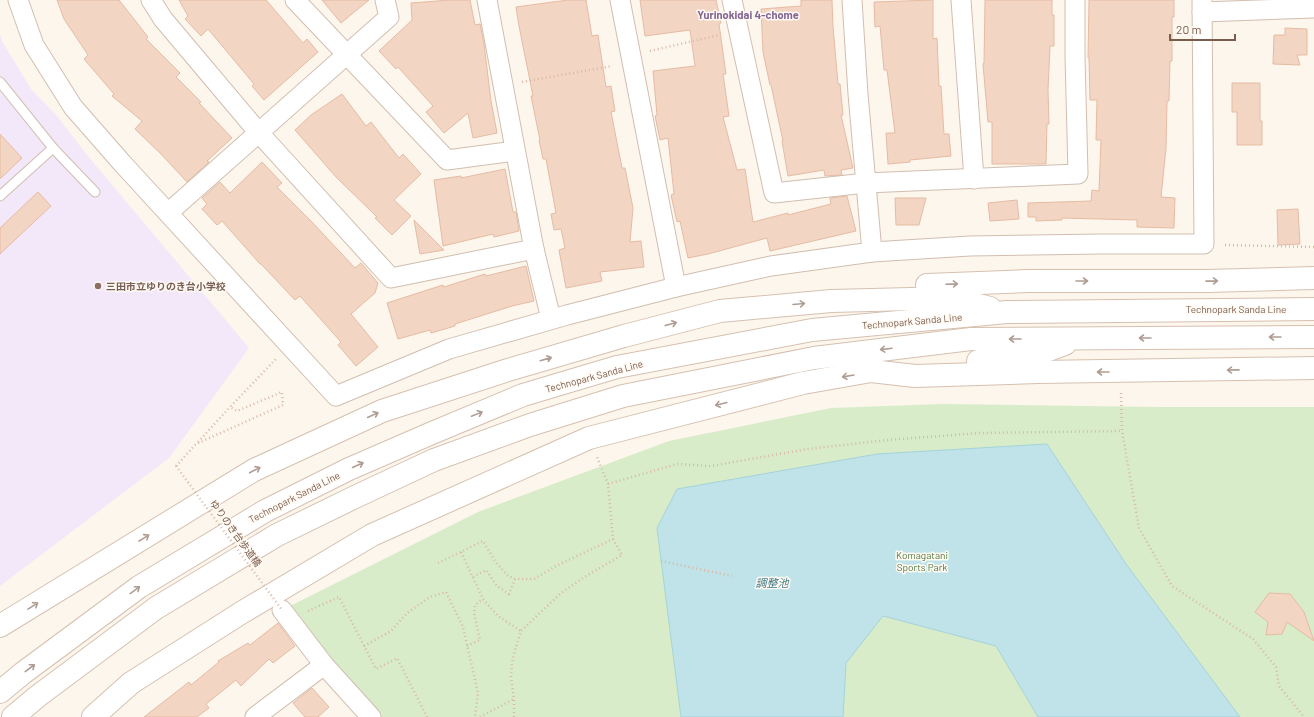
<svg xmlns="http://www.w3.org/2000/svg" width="1314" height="717" font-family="Barlow,'Noto Sans JP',sans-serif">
<rect width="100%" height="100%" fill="#fdf6ec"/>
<path fill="#f3e8fa" d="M0,35L3,43L31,89L57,116L87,155L249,348L169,458L0,586Z"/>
<path fill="#d8ecc9" d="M942,404L1157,407H1314V717H371L282,610L478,512L669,441L831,408Z"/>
<path fill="#bfe3e8" stroke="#a5d3da" d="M1047,444L1126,564L1240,717H1038L996,646L883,616L846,663L843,717H681L657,528L677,489L877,454Z"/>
<g fill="#f3d5c3" stroke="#e6bba3">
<path d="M57,0H119L148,37L146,39L180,73L176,77L201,102L199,103L232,138L207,161L209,162L187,182L161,154L135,129L142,121L112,96L114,94L84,59L88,55L64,19Z"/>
<path d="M179,0H266L303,43L307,39L318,52L264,100L252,86L254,84L208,29L201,36L185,19L188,16Z"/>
<path d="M322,0H369L341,23Z"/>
<path d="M450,0H470L475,25L480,24L484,44L491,101L497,133L473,138L468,113L444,133L426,112L433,106L398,67L396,69L379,51L412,20L411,3Z"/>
<path d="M568,0H586L592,36L598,35L606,87L611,86L615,111L611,112L622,168H625L633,208L630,242L641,241L644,267L600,272L602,281L566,288L559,250L565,248L561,229L554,230L551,214L556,213L546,159H543L539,140H540L531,96H533L519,26L516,7Z"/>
<path d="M640,0H716L721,23L719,24L726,74H723L729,116L723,117L737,170L745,169L753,222L788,213V215L831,204L830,198L847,196L856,231L770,251L767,238L708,254L688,258L680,221L677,222L671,195L674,194L668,138L660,140L655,116L657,115L653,71L695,66L690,30L645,36Z"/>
<path d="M801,0H832L833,27L838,84H840L843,115H841L853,168L841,170L842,175L825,176L824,170L788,176L782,141H783L771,85H770L763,52L761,9L801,6Z"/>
<path d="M933,0V39L937,38L939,86H941L944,134H949L951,156L910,160V162L888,164L886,133H895L887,70H884L880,26L875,27L874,2Z"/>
<path d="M985,0H1052V15H1054V46H1050L1048,90L1049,124H1047L1046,164H992V122H988L983,64L984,63Z"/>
<path d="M1089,0H1174V17H1172V61H1170L1169,101H1167L1166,148L1161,197L1175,198L1174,228L1137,227V220L1062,218V220L1036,221V217H1028V203L1091,201L1092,190L1099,191L1101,140H1096L1097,100H1090L1089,58H1088Z"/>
<path d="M1285,28L1307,29V55H1297L1300,65L1273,64L1274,35H1285Z"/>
<path d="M1232,83H1260V121H1262V145H1237V112H1232Z"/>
<path d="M342,94L366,126L371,122L399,158L403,154L421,174L394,200L411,216L392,235L375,218L377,217L336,177L295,130L311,115Z"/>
<path d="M0,134L22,158L0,179Z"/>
<path d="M262,162L282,183L277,187L311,221L355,268L361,263L378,283L375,293L351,314L378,347L356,366L338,345L341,342L300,296L295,300L261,264H260L222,221L217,225L202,209L207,204L202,198L220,182L230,193Z"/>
<path d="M505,169L513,212H516L519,231L494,237L493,234L443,246L434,180L461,176V178Z"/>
<path d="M38,192L51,206L0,254V228Z"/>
<path d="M895,198H926L919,225H896Z"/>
<path d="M1017,200L1019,219L990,221L988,203Z"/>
<path d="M1298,209L1300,244L1278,245L1277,210Z"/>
<path d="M414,220L444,250L420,254Z"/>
<path d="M526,266L534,301L512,306L455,324V326L431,333L430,330L398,339L387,303L443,285L444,287L485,274L486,276Z"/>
<path d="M1269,593L1290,594L1304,612L1314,641L1287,622L1282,634L1266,635L1268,622L1255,612Z"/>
<path d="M278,623L295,646L273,663L269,659L241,686L236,680L206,704L209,708L197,717H144L189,682L191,685L219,662L218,661L248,643L250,645Z"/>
<path d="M312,688L329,707L318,717H305L293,703Z"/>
</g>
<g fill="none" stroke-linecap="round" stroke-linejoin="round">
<defs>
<g id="lane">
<path d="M0,82L53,148L0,196"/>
<path d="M53,148L95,192"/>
</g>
<g id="street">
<path d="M18,0L34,45L73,107L122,163L336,396L449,349L567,315L676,287L771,266L872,252L970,246L1101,244H1204L1202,0"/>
<path d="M151,0L163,19L259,133L391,278L534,249L551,319"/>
<path d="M295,0L447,160L515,151"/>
<path d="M487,0L534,249"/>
<path d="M620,0L676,287"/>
<path d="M732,0L774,193L866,183L1078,174L1075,56V0"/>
<path d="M852,0L858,94L872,252"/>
<path d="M961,0L974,179"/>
<path d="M1202,12L1314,8"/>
<path d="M168,213L389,17L385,0"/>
<path d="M282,610L324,665L371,717"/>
<path d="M255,717L324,665"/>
</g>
<g id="secondary">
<path d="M927,285L1028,281H1207L1314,278"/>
<path d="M978,361L1035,355L1065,344"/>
<path d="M0,626L254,470L382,411L508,370L624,336L720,311L831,301L951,298L990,308"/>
<path d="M0,692L23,673L139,587L265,511L349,469L432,433L523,395L617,367L812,330L1007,312L1314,309"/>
<path d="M13,717L38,696L156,608L277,535L357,496L434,460L530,425L623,396L814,358L971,339L1314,337"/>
<path d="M93,717L131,683L241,613L372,535L589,438L803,383L871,371L915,376L1038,372L1314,368"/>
</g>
</defs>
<use href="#lane" stroke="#d1beb0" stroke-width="11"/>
<use href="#street" stroke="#d1beb0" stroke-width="21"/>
<use href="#secondary" stroke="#d6c0b0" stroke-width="24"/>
<g stroke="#d9b8a5" stroke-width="2.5" stroke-dasharray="1 3" stroke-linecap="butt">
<path d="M650,51L719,35"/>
<path d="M522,82L612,66"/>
<path d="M1225,245L1314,247"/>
<path d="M1121,393L1122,431L1139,528L1172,586L1253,639L1276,667L1279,686L1304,717"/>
<path d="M198,442L230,407"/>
<path d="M176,466L196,444L283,405L282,392L237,411L230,407L276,359"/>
<path d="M608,484L677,464L711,466L808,449L887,440L980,433L1122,431"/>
<path d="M461,552L483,599L498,616L521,631"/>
<path d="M661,561L732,576"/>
<path d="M438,563L483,541L495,561L507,575L515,579H534L556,566L613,539"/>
<path d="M473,577L486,570L497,586L509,594L515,579"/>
<path d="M308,611L339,597L376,669L397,658L427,717"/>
<path d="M364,646L391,631L407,613L430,597L446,592L463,627L478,693L475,717"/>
<path d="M467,646L480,640L474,613L475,605L483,599"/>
<path d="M480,717L514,699"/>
<path d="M514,717V699L511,677L512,663L515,650L521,631L561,593L586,576L622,555L613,539L608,484L597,457"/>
</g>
<use href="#lane" stroke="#fff" stroke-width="9"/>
<use href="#street" stroke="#fff" stroke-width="19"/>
<use href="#secondary" stroke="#fff" stroke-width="22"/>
<path stroke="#d9b8a5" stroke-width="2.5" stroke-dasharray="1 3" stroke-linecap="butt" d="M176,466L282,610"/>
</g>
<defs><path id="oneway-shaft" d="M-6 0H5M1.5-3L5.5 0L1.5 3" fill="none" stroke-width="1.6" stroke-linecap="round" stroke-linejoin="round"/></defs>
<g stroke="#af9d94">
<use href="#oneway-shaft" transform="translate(1082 281)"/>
<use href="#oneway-shaft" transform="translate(1212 281) rotate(-1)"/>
<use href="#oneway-shaft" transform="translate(952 284) rotate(-2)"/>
<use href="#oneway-shaft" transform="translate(799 304) rotate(-5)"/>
<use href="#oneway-shaft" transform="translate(671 324) rotate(-15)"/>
<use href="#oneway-shaft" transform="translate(1275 337) rotate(180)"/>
<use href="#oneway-shaft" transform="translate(1145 338) rotate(180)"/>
<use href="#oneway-shaft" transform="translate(1015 339) rotate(180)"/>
<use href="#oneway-shaft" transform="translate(886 349) rotate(173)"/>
<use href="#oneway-shaft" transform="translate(546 359) rotate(-16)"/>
<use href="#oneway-shaft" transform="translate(1233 370) rotate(179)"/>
<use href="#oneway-shaft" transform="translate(1103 372) rotate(180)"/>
<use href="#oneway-shaft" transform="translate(848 376) rotate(170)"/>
<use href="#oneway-shaft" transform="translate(721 404) rotate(166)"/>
<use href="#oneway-shaft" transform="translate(477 414) rotate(-22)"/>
<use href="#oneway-shaft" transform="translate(373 415) rotate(-25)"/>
<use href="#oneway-shaft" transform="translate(358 465) rotate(-24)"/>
<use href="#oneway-shaft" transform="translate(255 470) rotate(-28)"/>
<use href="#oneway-shaft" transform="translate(144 538) rotate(-32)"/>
<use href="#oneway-shaft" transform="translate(135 590) rotate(-36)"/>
<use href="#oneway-shaft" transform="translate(33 606) rotate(-32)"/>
<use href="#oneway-shaft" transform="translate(30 668) rotate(-37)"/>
</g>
<circle fill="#8d6e63" stroke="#fffaf3" stroke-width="1.5" cx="98" cy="286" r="4"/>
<g text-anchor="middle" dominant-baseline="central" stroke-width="3" stroke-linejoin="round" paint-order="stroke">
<g font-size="10" font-weight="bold" fill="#785e54" stroke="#fffaf3" text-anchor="start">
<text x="106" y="286">三田市立ゆりのき台小学校</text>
</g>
<g font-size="10" fill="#7a5c4d" stroke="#fffaf3">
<text x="1236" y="309">Technopark Sanda Line</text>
<text transform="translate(912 321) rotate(-5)">Technopark Sanda Line</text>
<text transform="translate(594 376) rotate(-15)">Technopark Sanda Line</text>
<text transform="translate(294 497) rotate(-27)">Technopark Sanda Line</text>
<text transform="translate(236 533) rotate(54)">ゆりのき台歩道橋</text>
</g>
<g font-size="10" fill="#537a41" stroke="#fffaf3">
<text x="922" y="555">Komagatani<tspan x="922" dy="12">Sports Park</tspan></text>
</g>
<g font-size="11" font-weight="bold" fill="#846695" stroke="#fffaf3">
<text x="748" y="14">Yurinokidai 4-chome</text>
</g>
<g font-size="11" font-style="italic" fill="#437c86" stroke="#fffaf3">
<text x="772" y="582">調整池</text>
</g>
</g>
<path d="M1170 34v6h65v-6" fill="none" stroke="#7a5c4d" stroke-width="2"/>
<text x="1176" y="34" font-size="12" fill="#7a5c4d" stroke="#fffaf3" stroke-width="3" paint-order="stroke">20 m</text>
</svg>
